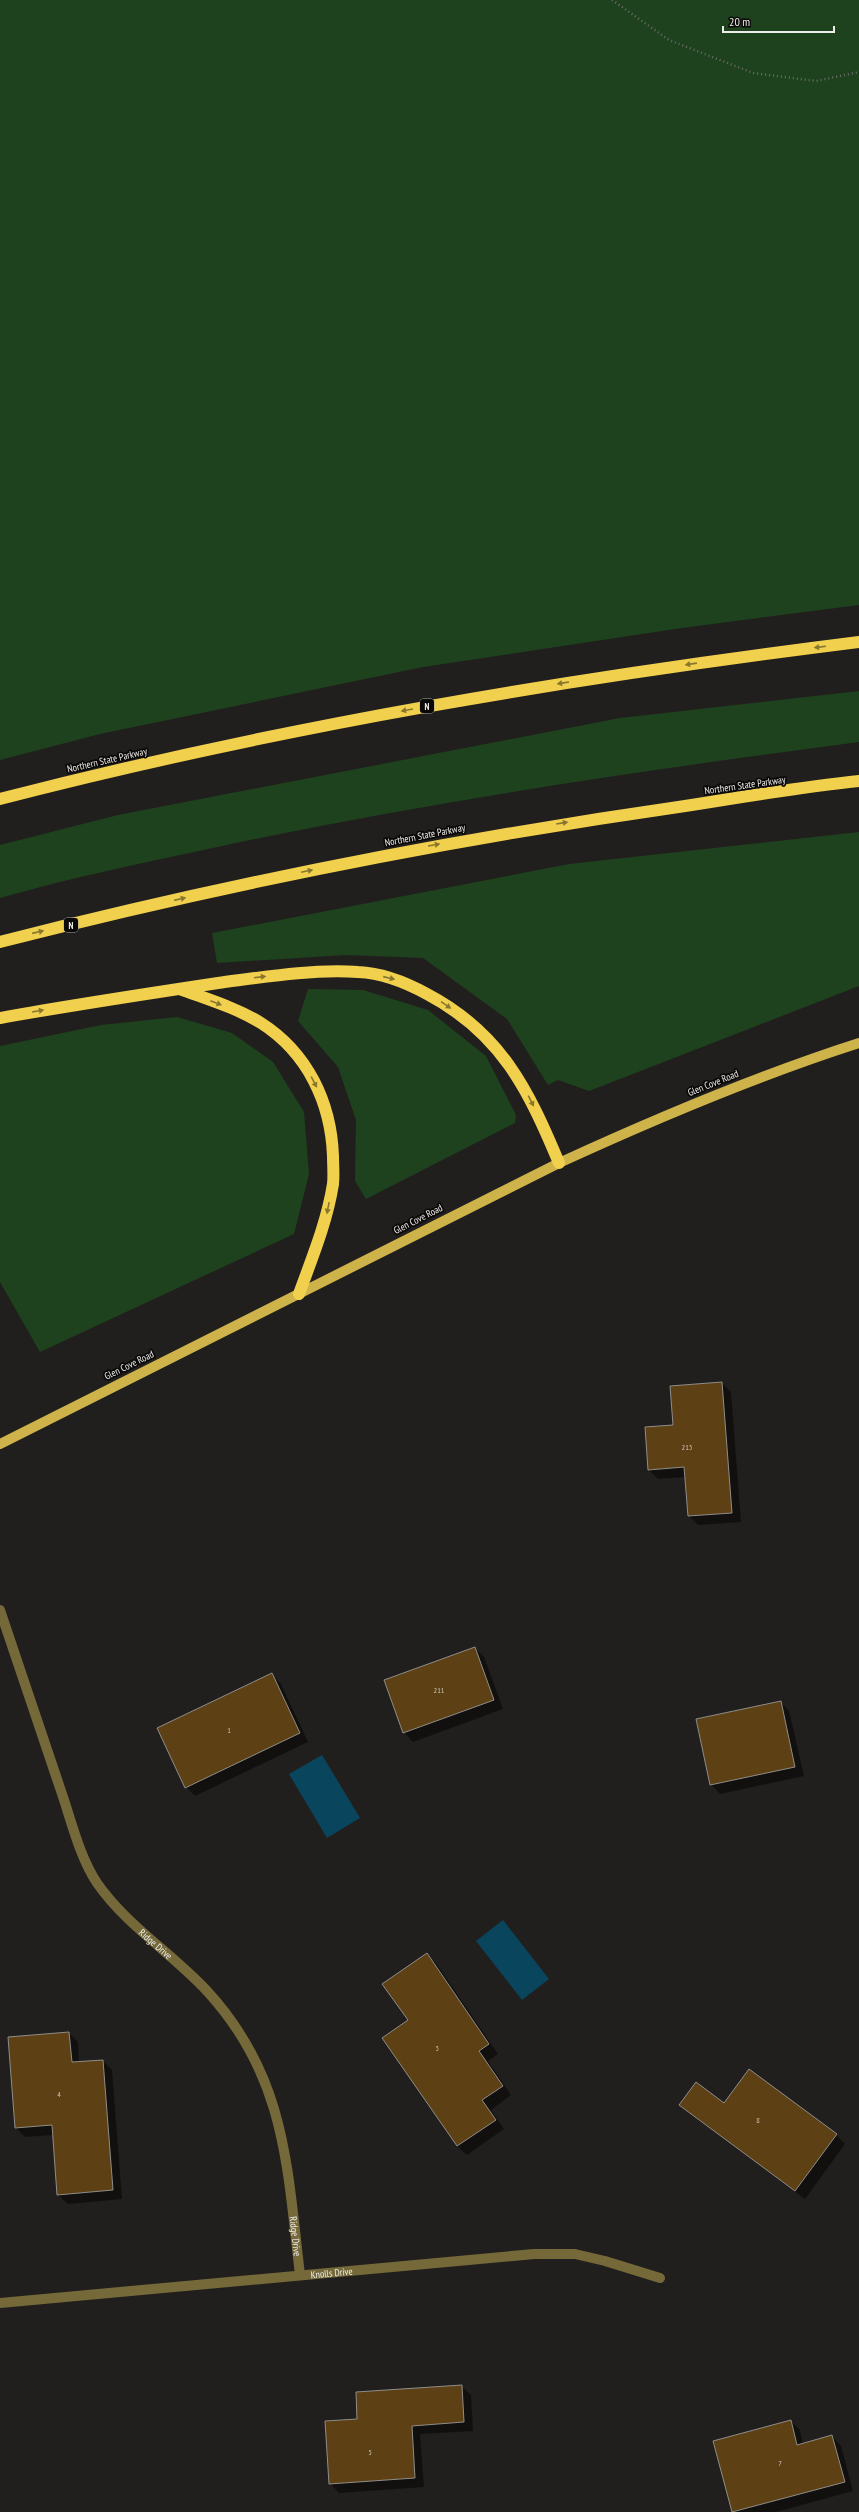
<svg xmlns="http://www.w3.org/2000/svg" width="859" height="2512" font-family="'PT Sans Narrow',sans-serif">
<rect width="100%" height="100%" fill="#211f1d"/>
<g fill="#1e421d">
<path d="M0,0H859V605L682,628L423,667L100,734L0,760Z"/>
<path d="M859,691V742C646,770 433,801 222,846C147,862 73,877 0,898V845L118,815L620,718Z"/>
<path d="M859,832V986L589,1091L558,1080L548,1085L507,1019L423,958L346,955L217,963L212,933L569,864Z"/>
<path d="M308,989L363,990L428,1010L486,1056L516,1115L515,1123L366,1199L355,1181L356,1120L338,1067L298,1021Z"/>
<path d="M177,1017L232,1033L273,1062L304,1112L309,1174L294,1234L40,1352L0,1282V1046L101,1025Z"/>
</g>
<g fill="#0a455e">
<path d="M322,1755L360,1818L327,1838L289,1774Z"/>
<path d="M503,1920L549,1979L522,2000L476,1941Z"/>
</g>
<g fill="#0007">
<path d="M722,1383L731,1392L741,1522L698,1525L689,1516L686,1477L658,1479L649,1470L675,1426L672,1387Z"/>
<path d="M475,1648L484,1657L503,1709L413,1742L404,1732Z"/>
<path d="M272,1675L281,1684L308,1742L195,1796L186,1787Z"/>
<path d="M780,1702L789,1711L804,1776L720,1794L711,1784Z"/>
<path d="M427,1954L436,1963L498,2054L488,2061L511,2095L491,2110L504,2129L467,2155L457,2146L384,2039L409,2021Z"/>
<path d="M69,2033L78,2042L79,2063L103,2061L112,2070L122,2199L68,2204L58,2195L54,2135L25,2137L16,2128L9,2038Z"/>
<path d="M680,2105H724L836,2135L845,2144L805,2199Z"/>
<path d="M461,2386L471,2395L473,2431L420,2434L424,2487L339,2493L330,2483Z"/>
<path d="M791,2421L800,2430L803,2444L832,2436L841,2446L853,2491L776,2512H733L714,2442Z"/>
</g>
<g fill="#5d4114" stroke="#8f8d8a">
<path d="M722,1382L732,1513L688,1516L684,1467L648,1470L645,1427L673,1425L670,1386Z"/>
<path d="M475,1647L494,1700L403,1733L384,1680Z"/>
<path d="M272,1673L300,1733L185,1788L157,1728Z"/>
<path d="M781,1701L795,1767L710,1785L696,1719Z"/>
<path d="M427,1953L489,2044L479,2051L503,2086L482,2100L496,2120L457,2146L382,2038L408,2020L382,1984Z"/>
<path d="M69,2032L72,2062L103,2060L113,2190L57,2195L52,2125L15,2128L8,2037Z"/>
<path d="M749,2069L837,2134L795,2191L679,2105L696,2082L724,2103Z"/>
<path d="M462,2385L464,2422L412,2426L415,2478L329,2484L325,2421L357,2419L356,2392Z"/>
<path d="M791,2420L797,2445L832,2435L845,2482L732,2512L713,2441Z"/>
</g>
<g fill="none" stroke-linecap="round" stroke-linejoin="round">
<path stroke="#6c6b69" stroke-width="2.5" stroke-dasharray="1 3" stroke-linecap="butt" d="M612,0L669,40L753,73L816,81L859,72"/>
<g stroke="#75693a" stroke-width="10">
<path id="s1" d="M0,1610C20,1669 40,1729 60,1788C71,1819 79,1856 97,1883C126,1925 173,1954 207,1991C286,2077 287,2166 300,2275"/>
<path id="s2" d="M0,2303L534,2254H575L605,2261L660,2278"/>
</g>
<path stroke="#cdb34a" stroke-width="10" d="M0,1444L559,1163C657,1118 756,1076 859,1043"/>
<g stroke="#f1d04e" stroke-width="12">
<path d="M0,799C282,726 570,678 859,642"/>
<path d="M0,942C226,884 454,839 685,806C743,797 801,787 859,781"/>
<path d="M180,989C207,999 237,1008 261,1023C308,1053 331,1103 333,1156C333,1165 334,1175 333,1184C327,1222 312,1258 299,1294"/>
<path d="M0,1018C72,1005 145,994 218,983C264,977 311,969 358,972C382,973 407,983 427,994C501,1033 528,1089 559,1163"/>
</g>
</g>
<defs><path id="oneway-solid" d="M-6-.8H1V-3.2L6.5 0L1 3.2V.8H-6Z"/></defs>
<g fill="#89762e">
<use href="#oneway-solid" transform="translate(820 647) rotate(173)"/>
<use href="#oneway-solid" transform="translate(691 664) rotate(172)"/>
<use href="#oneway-solid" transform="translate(563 683) rotate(171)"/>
<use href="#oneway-solid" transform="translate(407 710) rotate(170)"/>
<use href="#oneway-solid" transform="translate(562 823) rotate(-9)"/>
<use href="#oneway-solid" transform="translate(434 845) rotate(-10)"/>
<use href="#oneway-solid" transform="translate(307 871) rotate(-12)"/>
<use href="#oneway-solid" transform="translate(180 899) rotate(-13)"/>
<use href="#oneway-solid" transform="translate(38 932) rotate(-13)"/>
<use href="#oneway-solid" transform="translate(260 977) rotate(-7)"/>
<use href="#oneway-solid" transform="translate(389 978) rotate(13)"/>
<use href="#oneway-solid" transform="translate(216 1003) rotate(21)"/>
<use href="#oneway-solid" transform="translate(446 1005) rotate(34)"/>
<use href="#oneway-solid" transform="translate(38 1011) rotate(-10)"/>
<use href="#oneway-solid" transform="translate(314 1082) rotate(62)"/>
<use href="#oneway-solid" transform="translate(531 1101) rotate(63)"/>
<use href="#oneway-solid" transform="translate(328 1208) rotate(101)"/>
</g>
<g text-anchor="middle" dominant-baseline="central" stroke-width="3.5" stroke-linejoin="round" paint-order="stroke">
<g font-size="8" fill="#c9c1b4">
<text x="687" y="1447">213</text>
<text x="439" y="1690">211</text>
<text x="229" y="1730">1</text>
<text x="437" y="2048">3</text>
<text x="59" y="2094">4</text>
<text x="758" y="2120">8</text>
<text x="370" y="2452">5</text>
<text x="780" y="2463">7</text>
</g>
<g fill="#0a0908" stroke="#a9a8a6" stroke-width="1">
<rect x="420" y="699" width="14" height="14" rx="3"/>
<rect x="64" y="918" width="14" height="14" rx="3"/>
</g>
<g font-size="9" font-weight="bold" fill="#edecea">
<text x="427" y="706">N</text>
<text x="71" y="925">N</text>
</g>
<g font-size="10" fill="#edecea" stroke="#0a0908">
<text transform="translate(107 760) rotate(-13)">Northern State Parkway</text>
<text transform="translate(745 785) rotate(-8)">Northern State Parkway</text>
<text transform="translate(425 835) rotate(-11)">Northern State Parkway</text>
<text transform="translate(713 1083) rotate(-22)">Glen Cove Road</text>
<text transform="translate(418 1219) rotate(-27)">Glen Cove Road</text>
<text transform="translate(129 1365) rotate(-26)">Glen Cove Road</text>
<text stroke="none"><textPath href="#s1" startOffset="375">Ridge Drive</textPath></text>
<text stroke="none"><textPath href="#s1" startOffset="711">Ridge Drive</textPath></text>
<text stroke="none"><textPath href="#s2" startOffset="333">Knolls Drive</textPath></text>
</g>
</g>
<path d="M723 26v6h111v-6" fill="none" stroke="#edecea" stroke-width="2"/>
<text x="729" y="26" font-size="12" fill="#edecea" stroke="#0a0908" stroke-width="3" paint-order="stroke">20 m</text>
</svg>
